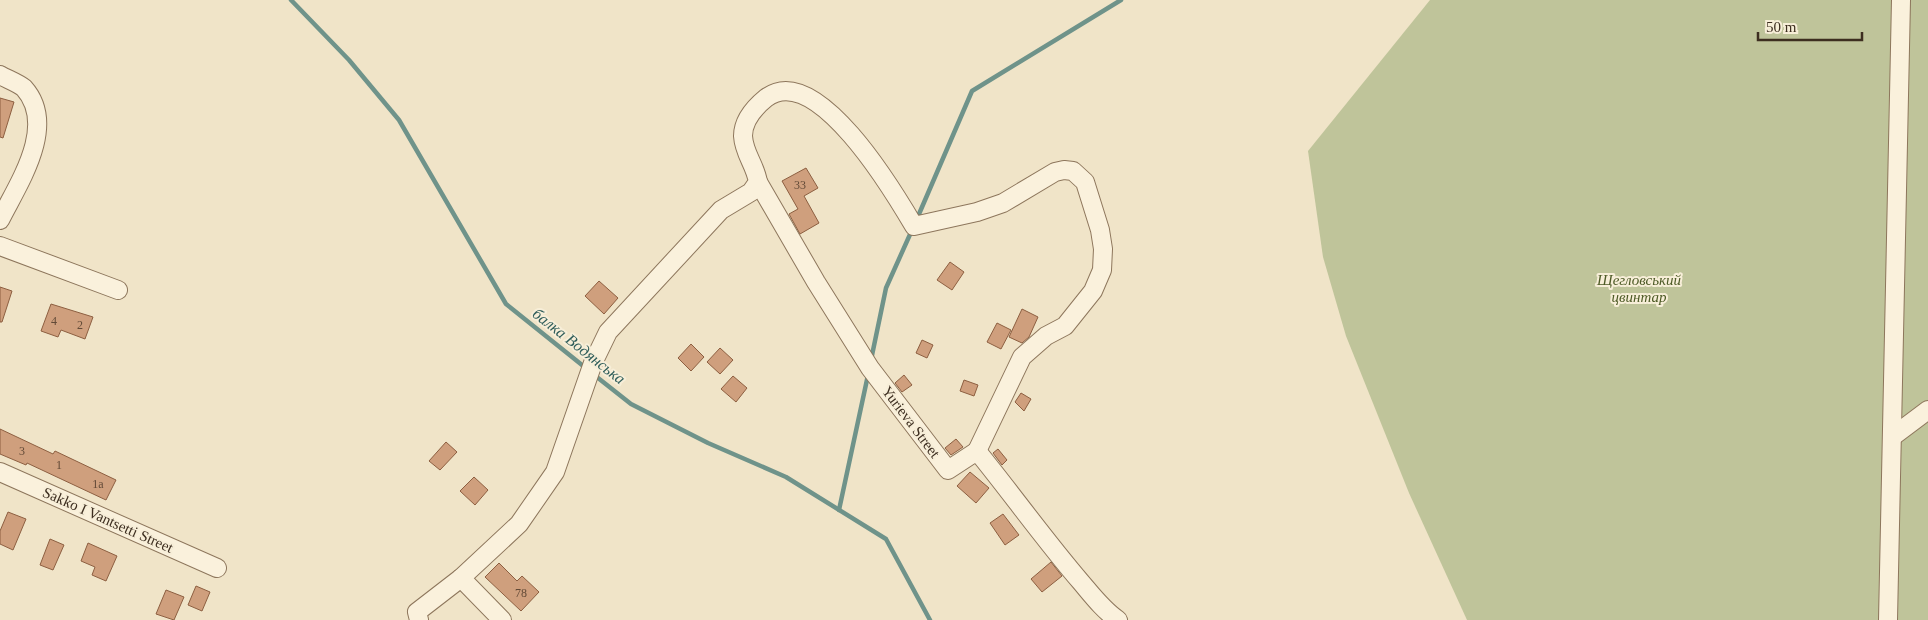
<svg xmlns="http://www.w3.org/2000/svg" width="1928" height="620" font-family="Georgia,serif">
<rect width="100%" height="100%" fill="#f0e4c8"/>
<path fill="#bfc49a" d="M1430,0H1928V620H1467L1409,493L1346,336L1323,257L1308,151Z"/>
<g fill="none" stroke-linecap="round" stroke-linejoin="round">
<g stroke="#6f938a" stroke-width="4.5">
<path d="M291,0L349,60L399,120L506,304L587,369"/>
<path d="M916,221L972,91L1121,0"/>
<path d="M871,360L886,288L912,230"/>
<path d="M593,374L631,404L708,443L786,477L886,539L930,620"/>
<path d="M839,510L868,375"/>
</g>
</g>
<g fill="#cf9f7d" stroke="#8d5f41">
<path d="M0,98L14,102L3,138L0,137Z"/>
<path d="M806,168L818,188L804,196L819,223L800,234L789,214L798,209L782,181Z"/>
<path d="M950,262L964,272L952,290L937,280Z"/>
<path d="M599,281L618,298L604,314L585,296Z"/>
<path d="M0,287L12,291L2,322H0Z"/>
<path d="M51,304L93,317L85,339L61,330L58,337L41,331Z"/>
<path d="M1022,309L1038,317L1029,337L1022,343L1009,337Z"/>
<path d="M997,323L1011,330L1001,349L987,342Z"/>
<path d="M922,340L933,345L927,358L916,353Z"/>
<path d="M691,344L704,357L691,371L678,358Z"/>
<path d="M720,348L733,360L720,374L707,362Z"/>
<path d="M904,375L912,385L902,392L895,383Z"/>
<path d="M733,376L747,388L736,402L721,389Z"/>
<path d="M964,380L978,385L974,396L960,391Z"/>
<path d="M1021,393L1031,399L1024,411L1015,402Z"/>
<path d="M0,429L53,454L55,451L116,480L106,500L27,463L26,465L0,454Z"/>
<path d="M956,439L963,447L951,455L945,448Z"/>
<path d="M446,442L457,452L440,470L429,461Z"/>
<path d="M998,449L1007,460L1002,465L993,453Z"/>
<path d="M970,472L989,488L976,503L957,486Z"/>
<path d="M474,477L488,490L475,505L460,491Z"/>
<path d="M8,512L26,519L13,550L0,544V531Z"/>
<path d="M1003,514L1019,535L1005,545L990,523Z"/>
<path d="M50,539L64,545L53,570L40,565Z"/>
<path d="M88,543L117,556L106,581L92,575L95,567L81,561Z"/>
<path d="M1051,562L1062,576L1042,592L1031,579Z"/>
<path d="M499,563L517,581L522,576L539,592L521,611L485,577Z"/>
<path d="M196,586L210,592L202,611L188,605Z"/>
<path d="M166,590L184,597L174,620L156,614Z"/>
</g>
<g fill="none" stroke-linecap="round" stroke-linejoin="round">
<defs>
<g id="minor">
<path d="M0,75C7,79 18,83 24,88C58,126 18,184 0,220"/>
<path d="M758,182L816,282L870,368L948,470L977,451C1012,494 1044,539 1080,581C1092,595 1103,610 1118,620"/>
<path d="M0,246L118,290"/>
<path d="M1892,437L1928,410"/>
<path d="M0,472L217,568"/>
<path d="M461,578L502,620"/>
<path d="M419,620L417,612L461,578L519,524L555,472L593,363L608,332L721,210L751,192L758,182C755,164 744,154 743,136C743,121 755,107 766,98C816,60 894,192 914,226L977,212L1003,203L1055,172L1064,170L1073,171L1085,182L1100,230L1103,249L1102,270L1093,291L1065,326L1046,336L1022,357L977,451"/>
<path d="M1888,620L1901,0"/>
</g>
</defs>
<use href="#minor" stroke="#8d765c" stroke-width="20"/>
<use href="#minor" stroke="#faf1dc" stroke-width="18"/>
</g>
<g text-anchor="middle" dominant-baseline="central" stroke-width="4" stroke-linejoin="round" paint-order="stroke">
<g font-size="12" fill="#624a37">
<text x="800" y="185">33</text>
<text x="54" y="321">4</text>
<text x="80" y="325">2</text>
<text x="22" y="451">3</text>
<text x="59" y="465">1</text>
<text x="98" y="484">1а</text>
<text x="521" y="593">78</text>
</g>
<g font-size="15" font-style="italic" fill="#4d5a26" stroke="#f7eed8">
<text x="1639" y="280">Щегловський<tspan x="1639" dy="17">цвинтар</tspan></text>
</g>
<g font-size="15" fill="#3d2e20" stroke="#f7eed8">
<text transform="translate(911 422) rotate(53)">Yurieva Street</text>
<text transform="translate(108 520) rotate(24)">Sakko I Vantsetti Street</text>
</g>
<g font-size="16" font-style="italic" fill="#2f5d5a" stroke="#f7eed8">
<text transform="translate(579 346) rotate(38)">балка Водянська</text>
</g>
</g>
<path d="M1758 32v8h104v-8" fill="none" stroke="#3d2e20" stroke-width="2.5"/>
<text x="1766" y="32" font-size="15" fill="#3d2e20" stroke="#f7eed8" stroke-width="4" paint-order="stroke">50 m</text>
</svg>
